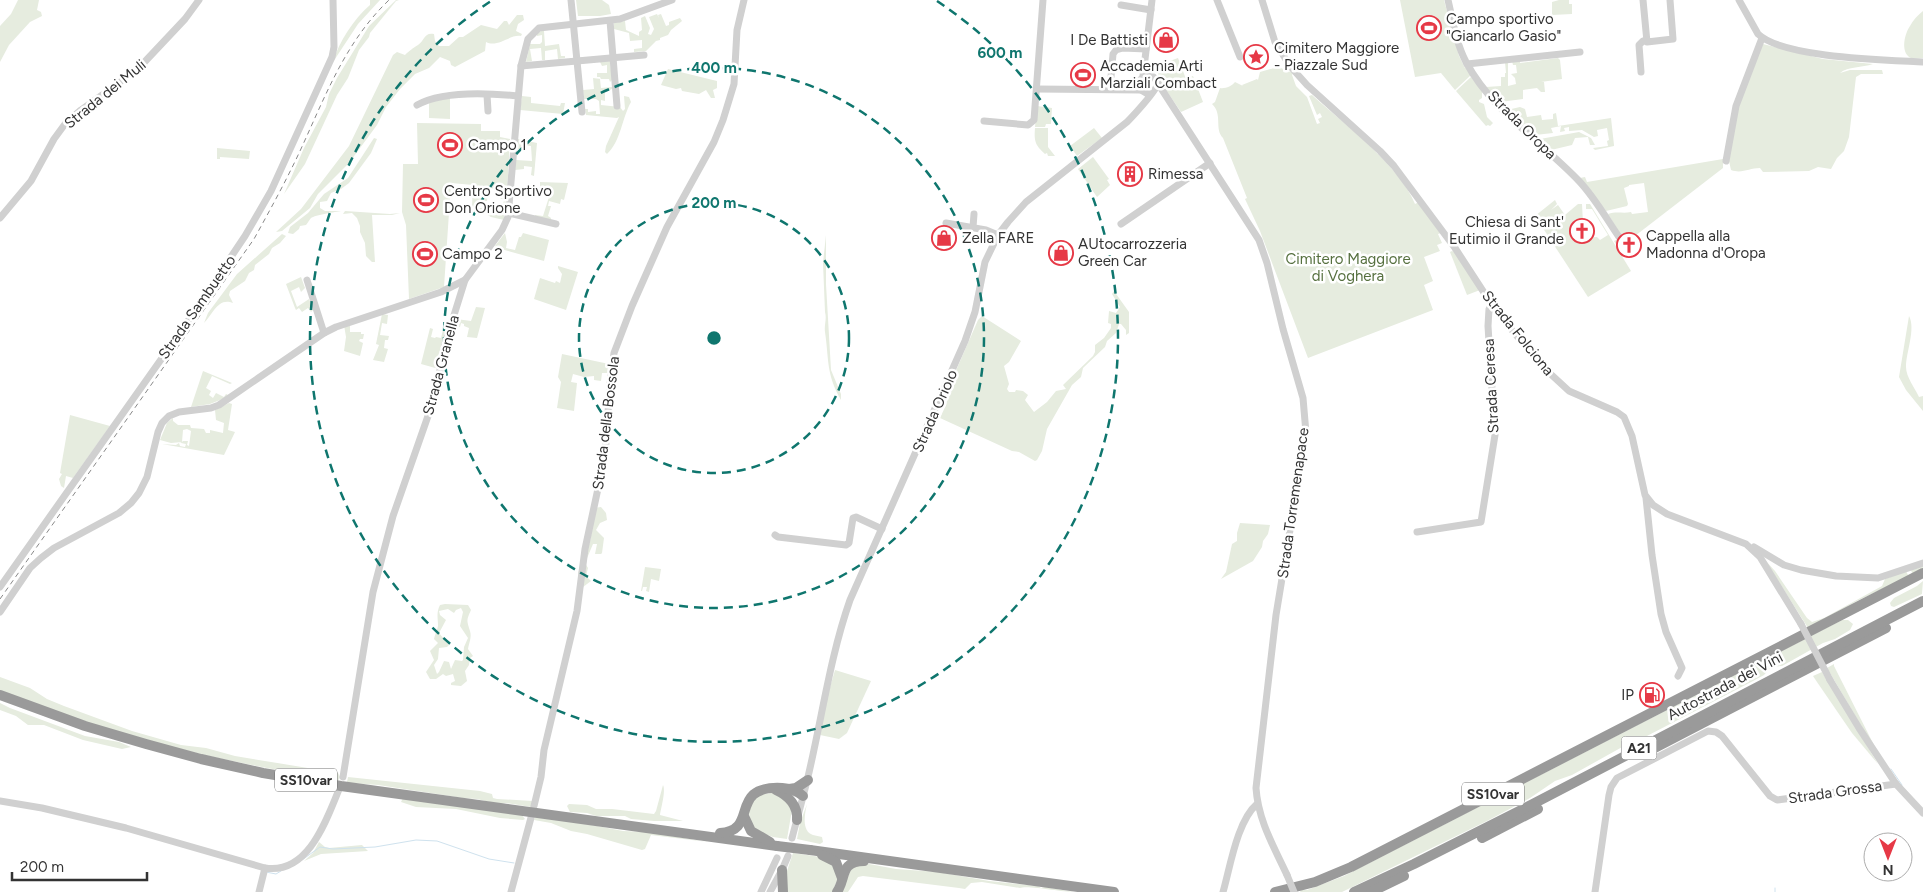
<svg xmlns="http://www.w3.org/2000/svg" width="1923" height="892" font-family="Figtree,sans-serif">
<rect width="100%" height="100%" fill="#fff"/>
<g fill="#e6ecdf" fill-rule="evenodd">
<path d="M18,0H39L37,10L41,12L42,16L30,22L9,45L0,62V26L11,14Z"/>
<path d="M370,0H380L358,24L333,62C339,41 354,19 370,5Z"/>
<path d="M396,0H399L396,1L370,33L369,37L359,50L348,78L337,95L305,164L284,194L304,148L326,107L329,94L337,78L369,26Z"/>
<path d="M576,0H602L609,5L611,14L600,16H578Z"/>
<path d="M1400,0H1444L1459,56L1465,68H1467L1471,75L1455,90L1441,73L1415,77Z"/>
<path d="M1559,0H1569V4H1572V14L1552,15V2Z"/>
<path d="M1923,11V58C1919,58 1911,60 1908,56C1901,49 1905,33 1910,26C1913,20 1918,15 1923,11Z"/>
<path d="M657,14L659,18L658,15L661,14L666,26L669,25V22L680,18L682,21L671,30L668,35L660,38V40L656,41L646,51L634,52V49L642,48V40L630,41L629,33L614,29V23L625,21L626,30L639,36V32L642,30L641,18L645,16L650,28L648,34L651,35L654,29L649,17Z"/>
<path d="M517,15H523L524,20L518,24L516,31L522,34L521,36C510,34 498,48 486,42L485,51L455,67L451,65L450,61L440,57L429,68L415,74L400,89L386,107L377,125L349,163L318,194L310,208L282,231L276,232L301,209L349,146L393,55L397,52L405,55C410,50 412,49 418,45C425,40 424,32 434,34L435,41L439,46H449L459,37H463L481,25L497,29L504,21H507L509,25Z"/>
<path d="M541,31H544L545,46L559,44L561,56H565V58L558,59L557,49L545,51V60H542L541,48L530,49L532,61L526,62L530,44H540L542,42V35L537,36V34Z"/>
<path d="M1763,44L1823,59L1873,64C1862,68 1848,66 1840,73L1850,70H1882L1883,74H1861L1856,77L1849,137L1844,151L1837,158L1831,169L1818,167L1809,171L1763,172L1760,168C1749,168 1742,174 1731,170L1729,161L1737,105Z"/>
<path d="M1178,58L1186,79L1193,76L1203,102L1181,112L1160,81L1156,66Z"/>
<path d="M1558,58L1560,60L1562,79L1541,82H1544L1545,92H1541L1537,88L1523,90V99L1500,102L1486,87L1501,86V77H1505V73H1506L1505,62L1508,63V86L1516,84L1515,78L1511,74L1517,73L1516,65H1513L1512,61L1520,60V63Z"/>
<path d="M610,61L612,80L610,82L609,79H600L601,88L612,87V89L605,92V101L601,100V105L620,107L623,111L625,109L624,96L629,97L631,102C622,118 621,141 607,154L605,152L606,146L619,117L617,118L586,115L585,109H588V112L596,111V114H600L599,101L596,99H584L583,90L594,89L593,78L601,79L600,77H597V73H607V65L602,66L600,62Z"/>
<path d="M1276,66L1293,73L1292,75L1296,86L1307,97L1317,124L1320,123L1318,119L1322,117L1320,113L1317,115L1309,96L1312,95C1343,123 1400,166 1415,204L1419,202L1441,233L1438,234L1442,243L1437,245L1440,251L1424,257L1433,281L1424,285L1433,310L1308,358L1260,231L1245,199L1247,198L1223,138C1214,129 1223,114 1212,104L1215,102L1220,88C1225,89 1232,86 1235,82L1243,86L1242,85L1257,79L1258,80L1260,72L1274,68Z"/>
<path d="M668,69L717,81V88L713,90L715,98H711L706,90L699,94L682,91L681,88L676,89L661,85Z"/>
<path d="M1471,77L1482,91V98L1479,100V102L1484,104L1487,117L1493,123L1490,126L1488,125L1486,126L1456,91Z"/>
<path d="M522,96L531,97V103L560,106L561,103H565L563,114L520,110Z"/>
<path d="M450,98V119L429,118V101Z"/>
<path d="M1037,106L1052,108L1051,124H1046L1045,127H1035Z"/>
<path d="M1520,107L1525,109L1527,117L1541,115L1542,120L1553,119V114L1556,113L1558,126L1611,118L1614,145V146L1595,150L1593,148L1608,146L1607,141L1609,140L1607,128L1597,130L1598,136L1594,137L1582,130L1569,131V127L1564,128L1565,131L1560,132L1561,126L1551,128L1553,133L1535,135L1507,110Z"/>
<path d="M417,123L481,124V131H500V137L510,139L507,193L491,188L488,191L487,201L478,202L477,206L479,208H486L487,206L491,207V205H503L504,200L500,198H506L504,220L491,217L472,206L473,185L451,183L444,287L409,299L406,225L402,212L403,164H418Z"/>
<path d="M1035,128H1048V147L1055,156H1048L1047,153L1045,154C1035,145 1034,141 1035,128Z"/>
<path d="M1094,128L1102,138L1077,156L1070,146Z"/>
<path d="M1579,132L1591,138L1595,145H1590L1588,137L1575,138L1572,145L1551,150L1540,139Z"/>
<path d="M374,138L377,139L371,153L349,183L341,189L331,193L327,201L320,202V208L325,211H341C336,212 315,215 311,218C309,220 308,223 306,225L300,226L299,229L293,234L288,233L290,227L308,213L324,194L348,178Z"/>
<path d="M518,139L537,143L534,176L531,175L532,167L524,166V169L515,170L516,160L532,161L531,146L522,145L521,149H517Z"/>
<path d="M217,148L250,151L249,159L220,157V159H217Z"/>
<path d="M1093,157L1109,179L1107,180L1110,185L1097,197L1078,169Z"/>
<path d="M1723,159V168L1631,239L1634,248L1622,254L1614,241L1622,237L1608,214C1617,211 1623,214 1631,212L1632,214L1648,212L1644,183L1629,185V186L1624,188L1628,204L1627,206L1606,211L1580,178L1585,177L1587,182Z"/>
<path d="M540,182L568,183L564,200L561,199L560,204L549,201L548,206H551L548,216L551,218V220L535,217V215L543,216L549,197L544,194L534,197V187H540Z"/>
<path d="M1555,200L1557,204L1551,210L1558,205L1565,215L1578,204H1582L1583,223L1575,224L1576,232L1582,235L1583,238L1597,237L1600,240L1608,235L1592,209H1586V204H1590L1631,271L1588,297L1535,216Z"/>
<path d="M345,211L390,214L400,213L392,215H372L375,262H372L366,256L365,243L360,232V226L357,218L352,213L343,214Z"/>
<path d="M505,233L507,242L506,248L515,250L519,237H521L523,233L549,240L544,261L497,248L495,246Z"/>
<path d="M282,234L286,236L280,243L272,248L269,254L255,265L254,270L249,273L245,281L230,291L229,295L233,303C218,297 213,314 204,323L208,313L237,274Z"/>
<path d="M826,235V284L831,370L841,394V400C826,374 829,359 825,332C824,325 827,319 825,312L823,263Z"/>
<path d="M1452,251L1454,252L1480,290L1467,295L1450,252Z"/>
<path d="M558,266L578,272L566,310L534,299L540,278L555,283L556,281L560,283L562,274L558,268Z"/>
<path d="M301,277L305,288L301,292L299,287L291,291L297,307L309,299L313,310L311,312L308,308L302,312L299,308L296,310L295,308L286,284Z"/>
<path d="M1114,291L1129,312V333L1126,335V330L1121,324H1119L1116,333L1107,341L1105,347L1083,368L1081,377L1072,385L1047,429L1042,451L1037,460L1035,461L1019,452L1012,451L940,418L946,405L951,382L978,320L982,316L1021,341L1009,362L1004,366L1009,384L1007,389L1009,392H1015L1016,390L1023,391L1028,395L1025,400L1034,412L1047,402L1056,391L1066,389L1063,385L1093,356L1095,352V345L1104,338L1111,328V324L1108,323L1109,311L1116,313L1120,307L1112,294Z"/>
<path d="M476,307L485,308L477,338L467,337L469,328L464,326V324L461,323L460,327L453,325L456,319L471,321Z"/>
<path d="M382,314L388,315L387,324L382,323L380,335L389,336L388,340H385L384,348L388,349L384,362L373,360L379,345L376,344Z"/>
<path d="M1909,316C1916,329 1906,352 1906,367C1906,377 1915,388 1919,397L1923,396V411L1906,390L1899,377Z"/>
<path d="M344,325L350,326V332H361V334H364L363,339H360L359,341L363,343L360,356L344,351L346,337Z"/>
<path d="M430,328L433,329L431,337L435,338L436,337L441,338L443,330L446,328L447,330L439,369L421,364Z"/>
<path d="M562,354L609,364L608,373H602L601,381L594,380V376L584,377L573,374L571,382L577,383L574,411L557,408L561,382L558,377Z"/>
<path d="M203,371L232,383L230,384L212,376L206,388L211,391L209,395L213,398L216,393L224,397L226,394L230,396L210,404L191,407Z"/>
<path d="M229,403L232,404L228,430L235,432L224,455L162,444L176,445L179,443L180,446L185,447L186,444L181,443L183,441H188L187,445L189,446L191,431L187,429L183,430L182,442L171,443L160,440L167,423L173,418V421L178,425H190V428L191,425V428L204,429L206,433H210V430L223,433L224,423L216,420L215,410Z"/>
<path d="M70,415L110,426L73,478L66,476L64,488L61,486L59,479L62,474L60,473Z"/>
<path d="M601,507L606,513L607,520L600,523L596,530L604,538L602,553L601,554H595L597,544H593L585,563L588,568L586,576L591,581L583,587L579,585C574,566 589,554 591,536C593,527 593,517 594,508Z"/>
<path d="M1240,523L1270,525L1268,534L1263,541L1262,547L1253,561L1221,579L1226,572L1232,544L1237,541V533Z"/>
<path d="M1765,560L1775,571L1807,618L1812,622L1824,618L1882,586L1885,579L1906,571L1908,575L1912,573L1911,570L1923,564V569L1857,601L1808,628Z"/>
<path d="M645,567L661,569L659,581L651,579L649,592L646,591L647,587H643L642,591H641Z"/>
<path d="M1923,581L1922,594L1894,607L1891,606L1890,603L1894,598L1917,586Z"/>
<path d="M445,604L468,605L471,610C466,621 467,620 470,631C472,637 469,643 468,649L473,656L470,658L469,665L465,671L467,681L461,686L451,685V683L455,681L453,674L446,676L443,674L436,679H430L426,672L434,660L430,651L438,643L434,639C435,634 437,631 438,626C438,618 436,613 440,605ZM461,608L463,612L460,626L468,638L464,647L463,660L462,661L455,660L451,669L449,662L444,661L439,672L437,674L434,665L438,659L439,648L447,647L449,645L439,633L446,620L440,615L439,611L448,609L454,613L456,610Z"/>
<path d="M1842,620H1848L1853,624L1850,630L1835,639L1823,643L1782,666L1771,667L1764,675L1753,681L1645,737L1624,746L1572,775L1555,781L1530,798L1487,821L1342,892H1300L1301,890H1307L1344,876Z"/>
<path d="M1834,664V666L1882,761L1827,668Z"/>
<path d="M835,670L871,681L847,733L839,739L820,735L826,701Z"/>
<path d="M1822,672L1878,764L1852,733L1817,682L1813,676Z"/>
<path d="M0,677L30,688L47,699L64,706L132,731L181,745L206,748L235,756L338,773L340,777L338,781C264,768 191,754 119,733C79,721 40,705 0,692Z"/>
<path d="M0,703L10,708L85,736L119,742L131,747L122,749L83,740L44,725H28L16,716L0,710Z"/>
<path d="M348,777L480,791L492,794L493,798L497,799L533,801L531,807L506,803L498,804L477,799L463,798L378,785L351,783L347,782Z"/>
<path d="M663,785C666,791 661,808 660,815L683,821H654L631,819L625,816H596L587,813L570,812L567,806L569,804L587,805L596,809H612L654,814L656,811Z"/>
<path d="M778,792L792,810L787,839L773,837L756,831C747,813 746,812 758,795Z"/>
<path d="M403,798L521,814L525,819L523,820L500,818L456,809L416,807L401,802Z"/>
<path d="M807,804C805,813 801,831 813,835C816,836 819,836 822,837L823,842L820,844L797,839L800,823Z"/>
<path d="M535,817L592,825L623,831L647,832L708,842L651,835L645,849L642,850L587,834L571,831L551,823L534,820Z"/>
<path d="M319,842L325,847L329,848L362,845L368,851L321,854L304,861L313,853Z"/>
<path d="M793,853L821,857L834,865L838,879L832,892H786L784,880Z"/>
<path d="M864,863L896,869L938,872L989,881L1038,886L1041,888L1045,887L1074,892C1062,892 1027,885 1020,888L982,882L971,883L965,889L959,888L863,876L858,877L848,892H842L851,869Z"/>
</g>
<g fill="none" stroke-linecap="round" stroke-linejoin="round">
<g stroke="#cfe2ee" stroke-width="1">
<path d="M1891,769L1902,785"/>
<path d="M302,860L320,847L333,849L375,847L416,840L437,841L489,859L514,863"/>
<path d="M266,872L276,874L281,871"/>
<path d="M1775,892V888"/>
</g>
<g stroke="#d0d0d0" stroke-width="7">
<path d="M571,0L582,112"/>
<path d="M1217,0L1240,57"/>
<path d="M1262,0L1275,42L1290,66L1307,85L1380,151L1394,166L1455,248L1496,311L1543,367L1569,391L1617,412L1624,417L1632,436L1645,495L1653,505L1667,514L1746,544L1760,557L1801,624"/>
<path d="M1448,0C1453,21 1456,43 1466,62C1492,111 1542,142 1579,181C1595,198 1606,218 1619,237"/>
<path d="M1643,0L1647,42L1673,39L1670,0"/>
<path d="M1739,0L1758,34C1783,58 1887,60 1923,62"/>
<path d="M1121,5L1151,10"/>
<path d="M610,21L617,106"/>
<path d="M1467,64L1580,52"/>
<path d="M521,66L644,55"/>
<path d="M1641,72L1639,45L1643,41L1646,40"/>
<path d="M1143,76L1152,0"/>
<path d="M1157,82L1259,240L1267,263L1283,329L1303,398L1306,433L1276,615L1256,788C1258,820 1274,847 1287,875"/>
<path d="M1037,89L1141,90"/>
<path d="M1110,89L1113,54L1116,50L1123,48L1146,49"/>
<path d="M487,95L488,111"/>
<path d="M417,105C442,91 489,93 518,96"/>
<path d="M984,121L1028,125L1034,120L1043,0"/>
<path d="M1726,161L1736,106L1762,38"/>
<path d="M509,213L556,224"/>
<path d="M0,218L31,181L54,139L65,124L81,110L137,70L185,19L199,0"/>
<path d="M946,223L986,230L998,235"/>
<path d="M1121,224L1210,163"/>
<path d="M973,227L974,214"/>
<path d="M307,280L324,333"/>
<path d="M1646,498L1652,555L1661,614L1666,632L1682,668L1678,676"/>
<path d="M1417,532L1481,522L1495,435L1488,326L1489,309L1492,305"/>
<path d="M775,535L778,537L846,545L849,543L853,518L856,517L882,529"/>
<path d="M1754,547L1784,565L1801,570L1836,576L1878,578L1923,563"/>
<path d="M0,587L184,327L245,236L271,191L332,57L334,47L333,0"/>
<path d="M0,612L30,568L41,558L54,548L119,513L131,503L139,493L147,477L158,432L162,423L169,416L179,412L211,408L219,405L324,333L336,327L441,292L465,280"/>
<path d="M1830,680L1859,728L1896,784L1923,813"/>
<path d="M343,777L373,592L393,516L435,396L445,344L465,280L502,230L508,217L521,66L528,39L539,28L620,19L672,0"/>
<path d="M0,801L42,808L126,828L265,868"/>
<path d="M534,806L541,777L544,750L577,611L585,549L605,456L610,384L614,353L632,306L667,227L714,142L723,120L734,84L737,30L744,0"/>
<path d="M792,838C798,815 805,791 810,768C823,711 831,654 850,600L965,341L975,312L985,262L998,235L1008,222L1026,202L1127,122C1133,116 1156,91 1157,85C1157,72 1142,74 1138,83L1141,90L1146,93L1153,91"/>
<path d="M259,892L265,868C309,875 327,818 340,787"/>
<path d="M511,892L532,814"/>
<path d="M761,892L777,858"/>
<path d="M770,892L782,870L788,856"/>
<path d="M1223,892C1230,868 1237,821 1257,804"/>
<path d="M1595,892L1609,795L1611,787L1617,778L1708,731L1716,732L1722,736L1770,796L1777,800L1896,784"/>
</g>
<g stroke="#9a9a9a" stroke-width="10">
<path d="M0,695L85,726L146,744L201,759L263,773L341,786L777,846"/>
<path d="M1641,755L1886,628"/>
<path d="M789,789L796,788L808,780"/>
<path d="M776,790C789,796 798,806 797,820"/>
<path d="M744,816L751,831L770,842"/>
<path d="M720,833C760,831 727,785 782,788C790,789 797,790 803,796"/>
<path d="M1482,838L1538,809"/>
<path d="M810,850L1114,892"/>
<path d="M822,855L836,862L842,878"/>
<path d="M782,870L783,892"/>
<path d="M837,892C847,877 839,862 864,861"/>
<path d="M1275,892L1315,882L1351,867L1923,573"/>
<path d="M1354,892L1414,864L1529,806L1923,601"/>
<path d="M1371,892L1404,876"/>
</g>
<path stroke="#888" stroke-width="1" stroke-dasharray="5 4" stroke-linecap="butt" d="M0,599L254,239C270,210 286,181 300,151C325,97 345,42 389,0"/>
<g stroke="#d0d0d0" stroke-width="7">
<path d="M1801,624L1830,680"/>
<path d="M1287,875L1294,892"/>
</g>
<path stroke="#9a9a9a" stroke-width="10" d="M777,846L810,850"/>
</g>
<g fill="none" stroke="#0f766e" stroke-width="2.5" stroke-dasharray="9 6">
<circle cx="714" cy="338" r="135"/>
<circle cx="714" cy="338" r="270"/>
<path d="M937 1A404 404 0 1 1 491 1"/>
</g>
<defs>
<symbol id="stadium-ring" viewBox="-11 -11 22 22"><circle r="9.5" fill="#fff" stroke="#e63946" stroke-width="1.5"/><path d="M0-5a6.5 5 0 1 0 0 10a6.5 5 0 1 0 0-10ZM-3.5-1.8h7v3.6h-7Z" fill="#e63946"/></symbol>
<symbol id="shop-ring" viewBox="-11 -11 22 22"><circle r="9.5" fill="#fff" stroke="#e63946" stroke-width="1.5"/><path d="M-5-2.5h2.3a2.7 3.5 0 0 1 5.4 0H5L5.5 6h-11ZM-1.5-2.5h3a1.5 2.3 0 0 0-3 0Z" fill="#e63946"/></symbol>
<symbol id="sight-ring" viewBox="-11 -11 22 22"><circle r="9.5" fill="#fff" stroke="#e63946" stroke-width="1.5"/><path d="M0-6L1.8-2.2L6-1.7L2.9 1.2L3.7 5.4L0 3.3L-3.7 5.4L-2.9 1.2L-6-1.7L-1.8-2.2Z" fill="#e63946"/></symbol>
<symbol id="building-ring" viewBox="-11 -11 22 22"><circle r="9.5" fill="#fff" stroke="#e63946" stroke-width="1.5"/><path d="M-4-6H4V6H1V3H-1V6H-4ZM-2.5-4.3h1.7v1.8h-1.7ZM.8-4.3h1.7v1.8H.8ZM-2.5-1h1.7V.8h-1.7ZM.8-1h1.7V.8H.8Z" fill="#e63946"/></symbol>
<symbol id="church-ring" viewBox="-11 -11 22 22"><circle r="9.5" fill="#fff" stroke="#e63946" stroke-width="1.5"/><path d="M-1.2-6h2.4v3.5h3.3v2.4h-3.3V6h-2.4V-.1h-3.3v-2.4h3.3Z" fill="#e63946"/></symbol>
<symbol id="fuel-ring" viewBox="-11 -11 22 22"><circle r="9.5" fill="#fff" stroke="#e63946" stroke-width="1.5"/><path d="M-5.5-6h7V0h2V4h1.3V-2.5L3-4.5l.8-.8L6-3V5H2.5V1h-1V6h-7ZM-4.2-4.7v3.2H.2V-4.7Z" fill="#e63946"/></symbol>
</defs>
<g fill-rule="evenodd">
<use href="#stadium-ring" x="1415" y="14" width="28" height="28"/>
<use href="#shop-ring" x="1152" y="26" width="28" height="28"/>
<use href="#sight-ring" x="1242" y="43" width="28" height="28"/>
<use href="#stadium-ring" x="1069" y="61" width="28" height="28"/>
<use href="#stadium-ring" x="436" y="131" width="28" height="28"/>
<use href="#building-ring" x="1116" y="160" width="28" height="28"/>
<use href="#stadium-ring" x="412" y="186" width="28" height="28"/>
<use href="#church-ring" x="1568" y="217" width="28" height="28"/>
<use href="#shop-ring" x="930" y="224" width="28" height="28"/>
<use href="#church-ring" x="1615" y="231" width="28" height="28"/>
<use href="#shop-ring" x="1047" y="239" width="28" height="28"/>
<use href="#stadium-ring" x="411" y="240" width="28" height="28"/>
<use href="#fuel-ring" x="1638" y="681" width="28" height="28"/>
</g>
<g text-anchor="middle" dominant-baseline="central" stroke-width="5" stroke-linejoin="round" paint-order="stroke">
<g fill="#fff" stroke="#707070" stroke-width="1">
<rect x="1621.5" y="736.5" width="35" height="23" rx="4"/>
<rect x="275" y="768.5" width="62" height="23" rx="4"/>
<rect x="1462" y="782.5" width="62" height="23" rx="4"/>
</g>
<g font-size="14" font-weight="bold" fill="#333">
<text x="1639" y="748">A21</text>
<text x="306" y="780">SS10var</text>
<text x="1493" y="794">SS10var</text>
</g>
<g font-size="15" fill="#333" stroke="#fff" text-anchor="start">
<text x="1446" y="19">Campo sportivo<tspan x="1446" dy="17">"Giancarlo Gasio"</tspan></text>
<text x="1148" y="40" text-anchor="end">I De Battisti</text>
<text x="1274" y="48">Cimitero Maggiore<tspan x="1274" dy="17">- Piazzale Sud</tspan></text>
<text x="1100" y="66">Accademia Arti<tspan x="1100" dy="17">Marziali Combact</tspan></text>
<text x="468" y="145">Campo 1</text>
<text x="1148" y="174">Rimessa</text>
<text x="444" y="191">Centro Sportivo<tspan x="444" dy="17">Don Orione</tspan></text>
<text x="1564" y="222" text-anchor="end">Chiesa di Sant'<tspan x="1564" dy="17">Eutimio il Grande</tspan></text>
<text x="1646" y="236">Cappella alla<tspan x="1646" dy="17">Madonna d'Oropa</tspan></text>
<text x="962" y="238">Zella FARE</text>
<text x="1078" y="244">AUtocarrozzeria<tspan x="1078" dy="17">Green Car</tspan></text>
<text x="442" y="254">Campo 2</text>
<text x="1634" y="695" text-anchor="end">IP</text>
</g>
<g font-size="15" fill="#333" stroke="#fff">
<text transform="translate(105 94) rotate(-39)">Strada dei Muli</text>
<text transform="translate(1522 125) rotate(45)">Strada Oropa</text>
<text transform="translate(197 307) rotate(-55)">Strada Sambuetto</text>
<text transform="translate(1518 333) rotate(51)">Strada Folciona</text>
<text transform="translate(441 365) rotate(-75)">Strada Granella</text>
<text transform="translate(1491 386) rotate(-93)">Strada Ceresa</text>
<text transform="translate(935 411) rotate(-66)">Strada Oriolo</text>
<text transform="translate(606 423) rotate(-83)">Strada della Bossola</text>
<text transform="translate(1293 503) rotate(-82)">Strada Torremenapace</text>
<text transform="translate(1725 686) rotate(-28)">Autostrada dei Vini</text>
<text transform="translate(1835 792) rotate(-8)">Strada Grossa</text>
</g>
<g font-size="15" fill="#56703f" stroke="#fff">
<text x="1348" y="259">Cimitero Maggiore<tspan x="1348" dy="17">di Voghera</tspan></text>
</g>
</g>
<circle cx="714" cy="338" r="8" fill="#0f766e" stroke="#fff" stroke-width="2.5"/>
<g font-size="15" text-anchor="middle" font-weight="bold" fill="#0f766e" stroke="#fff" stroke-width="5" stroke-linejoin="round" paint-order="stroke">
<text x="1000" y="58">600 m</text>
<text x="714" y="73">400 m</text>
<text x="714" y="208">200 m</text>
</g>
<g transform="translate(1888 857) rotate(180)"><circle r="24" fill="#ffffff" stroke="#adadad"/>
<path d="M0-4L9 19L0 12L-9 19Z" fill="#e63946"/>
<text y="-8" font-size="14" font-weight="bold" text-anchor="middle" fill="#333333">N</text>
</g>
<path d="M12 872v8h135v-8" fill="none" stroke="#333333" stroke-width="2.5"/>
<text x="20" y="872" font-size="15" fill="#333333" stroke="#ffffff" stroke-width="4" paint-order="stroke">200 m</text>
</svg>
